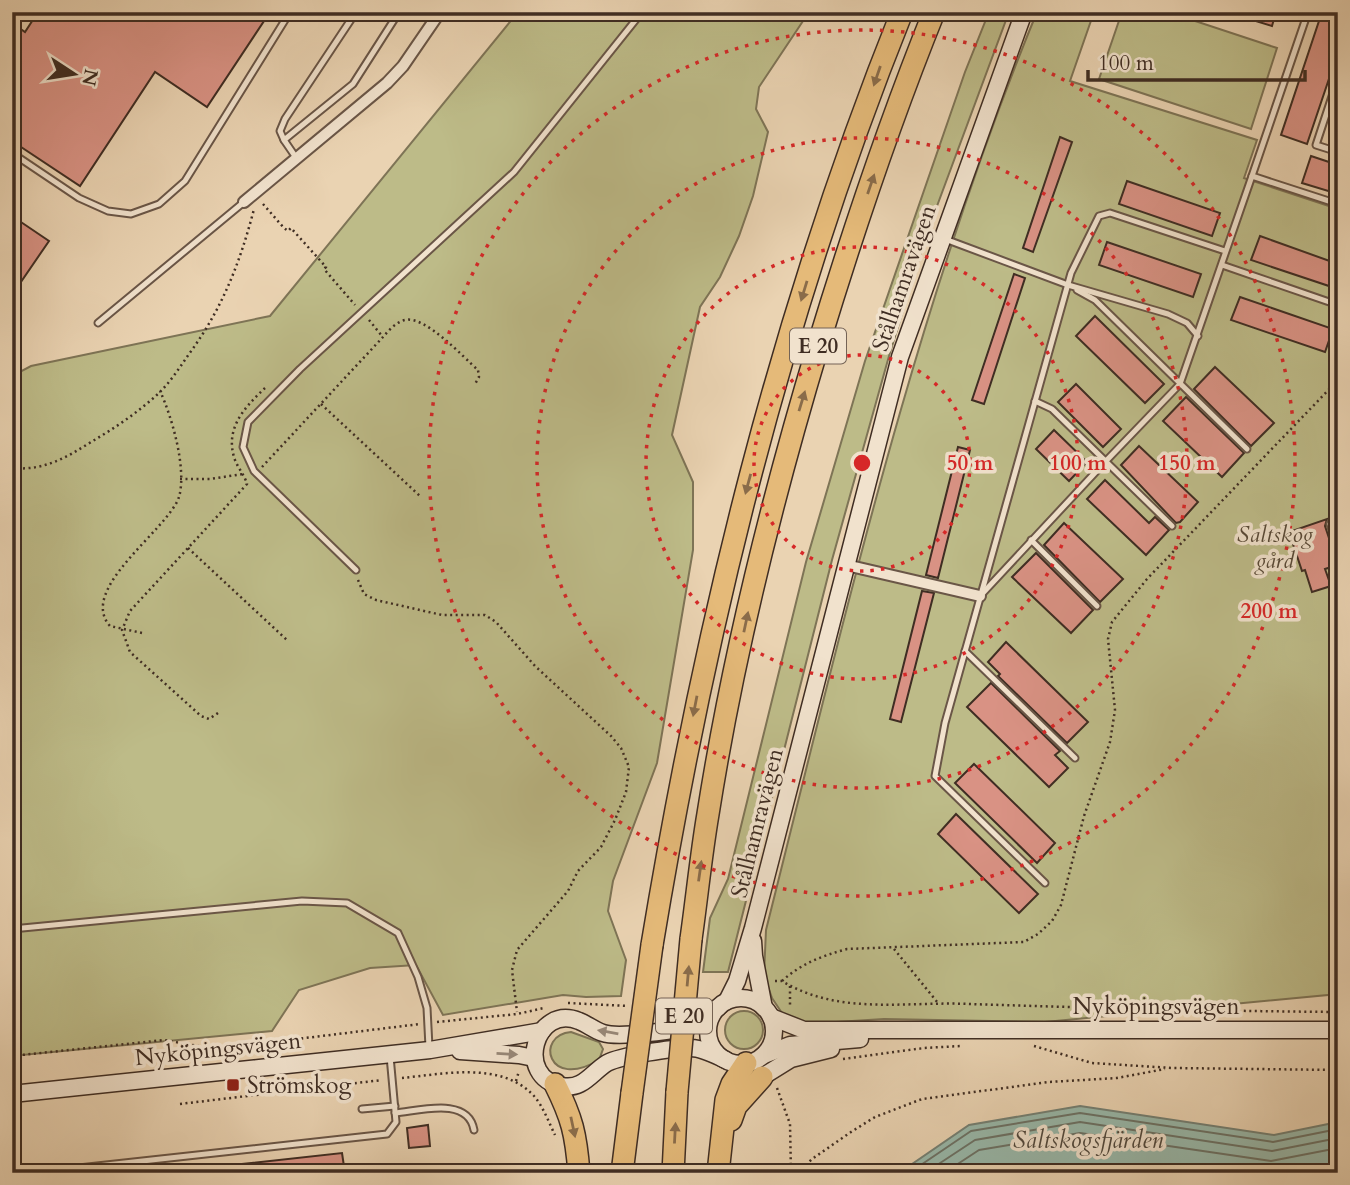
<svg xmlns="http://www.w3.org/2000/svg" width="1350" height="1185" font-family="Cardo,serif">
<rect width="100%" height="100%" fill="#ead3b2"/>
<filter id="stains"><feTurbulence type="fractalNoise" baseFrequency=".00286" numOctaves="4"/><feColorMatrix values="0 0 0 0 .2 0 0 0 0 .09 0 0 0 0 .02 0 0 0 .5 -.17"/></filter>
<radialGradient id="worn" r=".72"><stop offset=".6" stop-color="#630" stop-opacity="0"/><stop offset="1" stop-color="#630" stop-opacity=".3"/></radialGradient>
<g fill="#bdbb88" stroke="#7e7456" stroke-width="2">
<path d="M518,12H809L759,87L756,109L768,132L753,196L739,236L720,277L700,307L672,435L693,482V550L657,763L613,881L608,911L626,960L621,996L586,997L563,995L443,1015L416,965L370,968L299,990L272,1031L12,1056V376L31,366L270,316Z"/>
<path d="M989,12H1009L927,233L889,356L832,560L728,972H703L710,918L728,879L806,562L865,361L965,72Z"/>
<path d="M1037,12H1094L1070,81L1257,140L1244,178L1338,209V994L1045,1022L884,1019L804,1024L782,1013L772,998L764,975L766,930C844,620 915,308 1037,12Z"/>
<path d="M1122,12H1168L1277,48L1251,129L1099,79Z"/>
<circle cx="744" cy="1030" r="19"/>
<path d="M571,1032L599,1042L603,1049L599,1060C547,1091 535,1035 571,1032Z"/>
</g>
<path fill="#98b8aa" stroke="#748074" stroke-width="2" d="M1080,1106L1274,1135L1338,1122V1173H899L969,1125Z"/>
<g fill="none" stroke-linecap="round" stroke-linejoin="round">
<g stroke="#6c7266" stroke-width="2">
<path d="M909,1173L971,1131L1080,1113L1273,1142L1338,1129"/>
<path d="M925,1173L975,1140L1080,1122L1272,1151L1338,1138"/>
<path d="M944,1173L979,1150L1080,1133L1271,1161L1338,1148"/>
</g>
</g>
<g fill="#d99284" stroke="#3f2d23" stroke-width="2">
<path d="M38,12H270L207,107L155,72L80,186L12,141V23L25,32Z"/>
<path d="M1236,12H1276L1272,26L1236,15Z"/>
<path d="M1322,12H1338V52L1307,144L1281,135Z"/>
<path d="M1060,137L1072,142L1033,252L1023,248Z"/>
<path d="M1311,156L1338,165V194L1302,183Z"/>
<path d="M1127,181L1220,213L1212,236L1119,204Z"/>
<path d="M12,216L49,241L12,295Z"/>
<path d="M1260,236L1338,264V289L1251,260Z"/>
<path d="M1107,242L1201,274L1193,297L1099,265Z"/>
<path d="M1014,274L1025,278L984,404L972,400Z"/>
<path d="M1240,297L1333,329L1325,352L1231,320Z"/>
<path d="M1095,316L1164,384L1145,403L1076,336Z"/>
<path d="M1215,367L1274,423L1251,446L1194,389Z"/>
<path d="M1076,384L1121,429L1103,447L1058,402Z"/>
<path d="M1186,397L1244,453L1222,477L1163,421Z"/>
<path d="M1054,430L1087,462L1069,481L1036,449Z"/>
<path d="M1139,446L1198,502L1180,522L1176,523L1121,465Z"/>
<path d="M958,447L970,450L938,578L926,575Z"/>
<path d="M1105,480L1149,523L1155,517L1169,530L1146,555L1087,499Z"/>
<path d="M1327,519L1325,526L1333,550L1338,553V565L1325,569L1331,586L1312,592L1305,570L1302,571L1289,532Z"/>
<path d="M1064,523L1123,579L1100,602L1044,545Z"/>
<path d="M1036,553L1093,610L1071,633L1012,577Z"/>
<path d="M922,591L934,593L901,722L890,719Z"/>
<path d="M1006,642L1088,722L1067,743L998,676L1000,674L988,662Z"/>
<path d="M991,683L1060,751L1055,755L1068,768L1049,787L967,707Z"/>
<path d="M974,764L1055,843L1037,863L955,783Z"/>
<path d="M956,814L1038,894L1019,913L938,834Z"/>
<path d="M428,1125L430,1146L409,1148L407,1128Z"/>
<path d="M342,1153L345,1173H233V1165Z"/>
</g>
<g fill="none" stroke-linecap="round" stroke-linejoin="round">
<defs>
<g id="service">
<path d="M1308,12L1252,176L1338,204"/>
<path d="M1338,78L1316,145L1338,152"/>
<path d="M284,140L280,131L285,119L356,12"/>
<path d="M12,153L79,198L108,211L131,214L159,204L185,181L290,12"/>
<path d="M297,159L284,140L353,84L399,12"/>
<path d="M945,239L1068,285L1168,314L1187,323L1198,336"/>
<path d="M1222,265L1338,305"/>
<path d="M1077,290L1095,300L1247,449"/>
<path d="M98,323L244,202"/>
<path d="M1035,401L1052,409L1172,526"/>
<path d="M1338,513L1330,524L1338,548"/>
<path d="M1031,540L1097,606"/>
<path d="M356,570L254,471L243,447L248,422L300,369L514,172L642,12"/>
<path d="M982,594L1105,462L1180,384L1252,176"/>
<path d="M965,651L1075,758"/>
<path d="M1045,883L935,776L945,723L1071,273L1099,216L1110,213L1225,251"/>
<path d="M12,929L302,901L347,903L398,933L418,977L427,1008L429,1047"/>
<path d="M362,1109L395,1106"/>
<path d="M395,1113C419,1111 468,1096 474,1130"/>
<path d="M33,1173L387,1134L396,1122L390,1056"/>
</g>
<g id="minor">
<path d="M244,202L387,83L403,66L440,12"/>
<path d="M846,565L980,596"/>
</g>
<g id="secondary">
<path d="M753,941L754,956L764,1008"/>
<circle cx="741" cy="1031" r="33"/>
<path d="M727,1001L737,981L753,928L900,357L1024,12"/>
<path d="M719,1007C710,1013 702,1020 692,1025C679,1031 617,1038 603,1033C594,1030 587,1024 579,1021C535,1003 514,1078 562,1086C583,1090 591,1073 607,1063C620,1056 675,1047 691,1048C702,1048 715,1055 726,1060"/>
<path d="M771,1017L804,1030H1338"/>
<path d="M460,1051L519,1055L534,1058"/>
<path d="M764,1055L790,1045L860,1039"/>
<path d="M762,1077L791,1059L831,1049"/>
<path d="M12,1094L430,1050L542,1031"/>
</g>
<g id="motorway">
<path d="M691,939C697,897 701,855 708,814C733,655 772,499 818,346C852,234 890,121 934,12"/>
<path d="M652,945C705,625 781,313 902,12"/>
<path d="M555,1084C572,1118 576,1134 579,1173"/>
<path d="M731,1120L736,1106L762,1077"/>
<path d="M622,1173L632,1093"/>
<path d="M673,1173L677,1092"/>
<path d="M718,1173L726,1100L732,1084L746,1063"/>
</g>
</defs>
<use href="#service" stroke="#6a5647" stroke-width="9"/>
<use href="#minor" stroke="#6a5647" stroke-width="14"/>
<use href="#secondary" stroke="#3f2d23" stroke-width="19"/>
<use href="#motorway" stroke="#3f2d23" stroke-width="24"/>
<g stroke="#3f2d23" stroke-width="2.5" stroke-dasharray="2 3.5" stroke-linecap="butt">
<path d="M263,204L284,228L288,231L291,228L326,267L324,269L355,305"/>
<path d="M369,320L382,336"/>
<path d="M321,404L421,497"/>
<path d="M262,467L383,337C389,330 396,322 405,320C425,315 463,357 478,370L479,377L475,384"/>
<path d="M12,468C43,471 66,458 91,442C115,428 140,411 160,392C171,381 180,367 189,354C222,309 240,263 254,209"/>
<path d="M180,479H210L243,474"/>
<path d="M188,548L288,641"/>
<path d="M358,580L364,594L376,600L442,615H485L496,622L535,666L611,736L621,748L629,767L626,792L615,820L601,847L578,871L568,891L517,950L512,970L517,1012"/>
<path d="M142,633L110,626C77,589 168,530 179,497C187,469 172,417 160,391"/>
<path d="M218,713L209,719L201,716L130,652L122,630L130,611L247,484C245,476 238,468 235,460C224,429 244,408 265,388"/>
<path d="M894,949L938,1003"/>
<path d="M775,981H782C839,1016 907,1001 970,1004C1092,1008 1215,1011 1338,1012"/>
<path d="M782,981C802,963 822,956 847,949L1024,942L1038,934L1052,921L1061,905L1084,816L1110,742L1115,710L1108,639L1112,622L1147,579L1338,380"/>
<path d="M790,986V1007"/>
<path d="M568,1003L628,1006"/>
<path d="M437,1022L517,1014L544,1008"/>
<path d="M1034,1046L1092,1063L1172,1068L1338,1070"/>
<path d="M12,1056L164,1040L215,1049L420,1024"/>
<path d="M843,1059L924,1048L961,1046"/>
<path d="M402,1078C444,1074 502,1061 534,1096C543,1106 549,1123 555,1135"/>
<path d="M516,1081L519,1071"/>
<path d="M777,1088L790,1124L791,1173"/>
<path d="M180,1104L382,1080"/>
<path d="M798,1173L812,1159L851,1132L875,1117L922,1099L1049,1082L1117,1078L1165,1069"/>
</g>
<use href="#service" stroke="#f1e2cd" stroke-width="5"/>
<use href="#minor" stroke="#f1e2cd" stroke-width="10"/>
<use href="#secondary" stroke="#f1e2cd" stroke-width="16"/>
<use href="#motorway" stroke="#e5ba79" stroke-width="21"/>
<defs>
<g id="motorway-bridge">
<path d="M677,1092L691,939"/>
<path d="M632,1093L652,945"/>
</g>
</defs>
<use href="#motorway-bridge" stroke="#3f2d23" stroke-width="24" stroke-linecap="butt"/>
<use href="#motorway-bridge" stroke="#e5ba79" stroke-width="21"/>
</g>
<defs><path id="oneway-solid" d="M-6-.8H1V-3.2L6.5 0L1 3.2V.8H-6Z" transform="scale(1.75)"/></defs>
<g fill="#8a6c4a">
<use href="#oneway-solid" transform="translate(877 76) rotate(109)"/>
<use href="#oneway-solid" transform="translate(871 184) rotate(-71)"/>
<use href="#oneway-solid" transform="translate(804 291) rotate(107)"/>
<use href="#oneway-solid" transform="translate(802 401) rotate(-73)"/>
<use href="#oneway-solid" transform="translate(748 484) rotate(105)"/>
<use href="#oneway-solid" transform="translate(746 622) rotate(-78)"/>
<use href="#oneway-solid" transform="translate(695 706) rotate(101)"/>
<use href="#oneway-solid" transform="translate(700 871) rotate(-82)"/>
<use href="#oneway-solid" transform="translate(688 976) rotate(-85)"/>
<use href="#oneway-solid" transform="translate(573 1127) rotate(78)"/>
<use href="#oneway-solid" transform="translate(675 1133) rotate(-87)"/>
</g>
<g fill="#988878">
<use href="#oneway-solid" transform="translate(608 1032) rotate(-170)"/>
<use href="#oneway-solid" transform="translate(507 1054) rotate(3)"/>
</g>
<g fill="none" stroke="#d62828" stroke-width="3.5" stroke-dasharray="3.5 7">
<circle cx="862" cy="463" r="108"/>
<circle cx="862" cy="463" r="216"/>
<circle cx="862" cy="463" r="325"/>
<circle cx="862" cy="463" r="433"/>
</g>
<rect fill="#8f2418" stroke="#f1e2cd" stroke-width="2.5" x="226" y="1078" width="14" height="14" rx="3.5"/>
<g text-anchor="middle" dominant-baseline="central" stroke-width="7" stroke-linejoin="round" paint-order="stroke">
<g fill="#f1e2cd" stroke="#746356" stroke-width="2">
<rect x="790" y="328.5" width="56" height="35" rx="5"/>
<rect x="656" y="998.5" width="56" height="35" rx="5"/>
</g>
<g font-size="21" font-weight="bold" fill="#3f2d23">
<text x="818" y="346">E 20</text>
<text x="684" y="1016">E 20</text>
</g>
<g font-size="23" fill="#3f2d23" stroke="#f1e2cd">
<text transform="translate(904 278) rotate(-71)">Stålhamravägen</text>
<text transform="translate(757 823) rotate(-76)">Stålhamravägen</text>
<text x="1156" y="1006">Nyköpingsvägen</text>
<text transform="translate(218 1049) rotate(-6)">Nyköpingsvägen</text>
</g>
<g font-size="23" font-style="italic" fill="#584937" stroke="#f1e2cd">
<text x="1275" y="534">Saltskog<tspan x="1275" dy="26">gård</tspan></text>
</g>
<g font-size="23" fill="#3f2d23" stroke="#f1e2cd" text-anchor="start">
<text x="247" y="1085">Strömskog</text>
</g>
<g font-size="24" font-style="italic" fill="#51493e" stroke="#f1e2cd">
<text x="1088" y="1140">Saltskogsfjärden</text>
</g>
</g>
<circle cx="862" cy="463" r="10" fill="#d62828" stroke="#f1e2cd" stroke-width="3.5"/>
<g font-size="21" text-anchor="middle" font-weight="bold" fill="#d62828" stroke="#f1e2cd" stroke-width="7" stroke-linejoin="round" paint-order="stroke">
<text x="970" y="470">50 m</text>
<text x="1078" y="470">100 m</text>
<text x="1187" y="470">150 m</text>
<text x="1269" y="618">200 m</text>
</g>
<rect width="1350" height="1185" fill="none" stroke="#ead3b2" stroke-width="42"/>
<rect x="14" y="14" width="1322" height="1157" fill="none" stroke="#3f2d23" stroke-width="3.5"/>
<rect x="21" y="21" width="1308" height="1143" fill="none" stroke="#3f2d23" stroke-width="2"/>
<g transform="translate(74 74) rotate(102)" stroke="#f1e2cd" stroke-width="5" paint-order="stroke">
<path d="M0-5L12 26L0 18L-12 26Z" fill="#3f2d23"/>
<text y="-10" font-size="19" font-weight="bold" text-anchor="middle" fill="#3f2d23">N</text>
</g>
<path d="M1088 70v10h217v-10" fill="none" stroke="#3f2d23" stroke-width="3.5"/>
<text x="1098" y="70" font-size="21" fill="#3f2d23" stroke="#f1e2cd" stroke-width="5" paint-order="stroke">100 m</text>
<rect width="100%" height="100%" filter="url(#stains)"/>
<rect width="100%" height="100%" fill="url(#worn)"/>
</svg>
